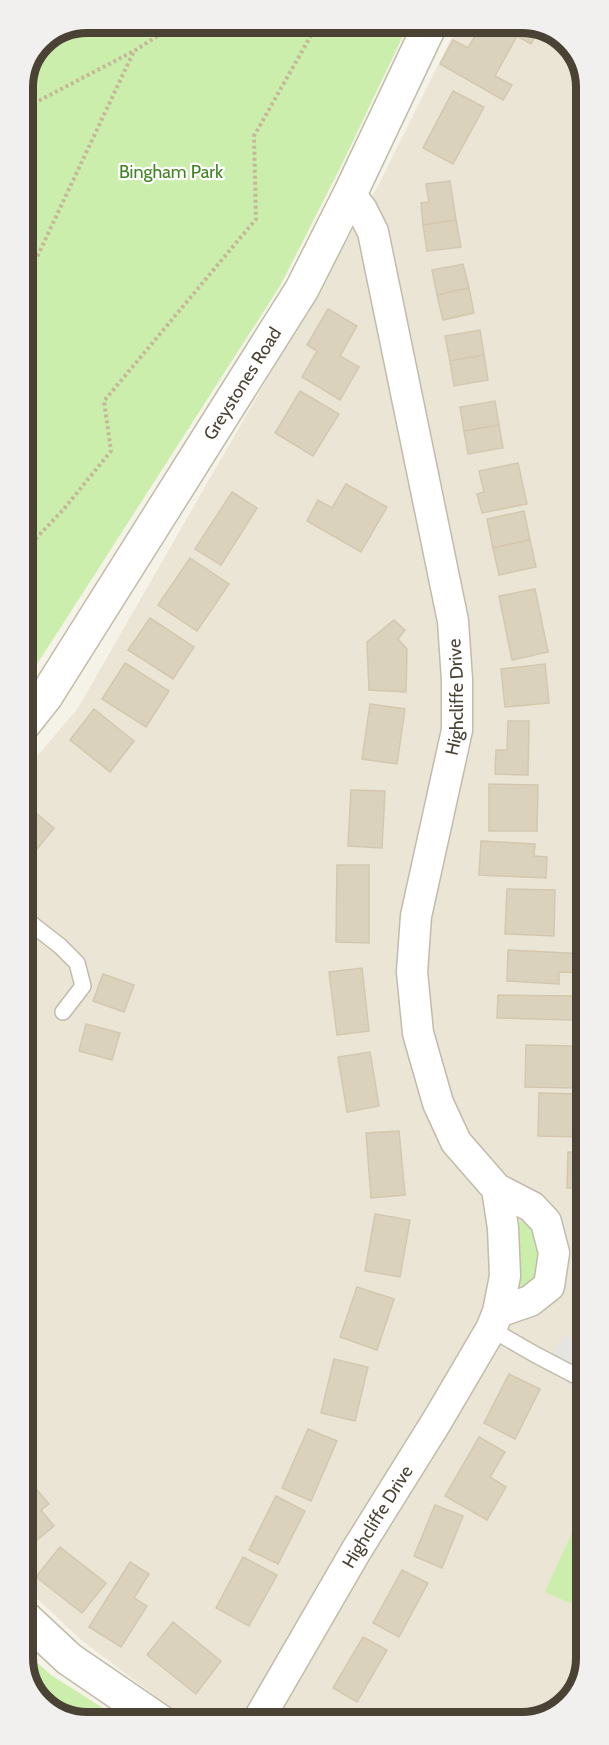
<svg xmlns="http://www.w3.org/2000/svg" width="609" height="1745" font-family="Cabin,sans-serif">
<rect width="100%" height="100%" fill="#f5f2e7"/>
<path fill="#eae5d5" d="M459,23H526L564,38L584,71L586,1658L573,1697L538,1720L196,1722L171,1708L80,1639L25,1587L23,773L78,708L378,186Z"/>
<g fill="#cceeac">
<path d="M87,23H409L343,162L280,286L23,686V83L42,41Z"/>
<path d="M523,1221L529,1222L541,1230L542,1277L530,1288L522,1287L516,1282L515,1224Z"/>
<path d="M586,1502V1610L545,1592Z"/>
<path d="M25,1652L51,1675L125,1722H83L45,1707L25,1674Z"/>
</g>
<path fill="#e6e4e0" d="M566,1335L586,1352V1401L542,1362Z"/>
<g fill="#dbd2be" stroke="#d4c7ae" stroke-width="1.5">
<path d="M462,23H511L535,37L531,44L517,36L495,76L512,85L503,100L440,64L453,40L468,48L476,34L460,25Z"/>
<path d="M523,23H526L544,30L541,34Z"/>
<path d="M453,91L484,107L453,164L423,148Z"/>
<path d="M450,181L456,220L423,225L421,203L429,202L426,184Z"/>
<path d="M456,220L461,247L427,251L423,225Z"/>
<path d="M463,264L469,288L437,295L432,270Z"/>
<path d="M469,288L474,313L443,320L437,295Z"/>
<path d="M328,309L357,326L340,356L359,367L340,400L302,377L317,351L307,345Z"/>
<path d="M480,330L484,355L450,361L445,336Z"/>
<path d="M484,355L488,380L454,386L450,361Z"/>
<path d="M300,391L339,414L313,456L275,433Z"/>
<path d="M495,401L499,425L464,431L460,407Z"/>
<path d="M499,425L503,448L468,454L464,431Z"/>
<path d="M518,463L527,504L482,513L477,494L484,492L479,471Z"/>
<path d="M346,484L387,507L361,552L307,521L318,500L332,508Z"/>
<path d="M232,492L257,508L221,565L195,549Z"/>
<path d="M524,511L530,540L493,548L487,519Z"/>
<path d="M530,540L536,567L499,575L493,548Z"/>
<path d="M190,558L229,584L197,631L158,605Z"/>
<path d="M535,589L548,652L512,660L499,596Z"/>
<path d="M150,618L194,647L173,679L128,650Z"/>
<path d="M394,620L405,630L398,639L407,649L406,692L369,690L367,642Z"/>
<path d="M125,663L169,691L146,727L102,699Z"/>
<path d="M545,664L549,703L505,707L501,669Z"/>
<path d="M370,704L405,709L397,764L362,759Z"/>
<path d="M94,709L134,741L110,772L70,740Z"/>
<path d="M508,721H529L528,775L495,774L496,750H507Z"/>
<path d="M489,784L538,785L537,831H489Z"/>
<path d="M351,790L385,791L382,848L348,846Z"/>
<path d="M25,804L54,828L24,865V806Z"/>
<path d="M481,841L535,844L534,856L547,857L546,878L479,875Z"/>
<path d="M337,865H369V943L336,942Z"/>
<path d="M507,889L555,890L554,936L505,934Z"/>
<path d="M508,950L586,954V973L559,972V984L507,981Z"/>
<path d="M362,968L369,1031L337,1035L329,972Z"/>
<path d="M103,974L134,985L124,1012L93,1001Z"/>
<path d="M498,995L574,996V1020L497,1018Z"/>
<path d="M86,1024L120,1033L112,1060L79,1051Z"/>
<path d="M526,1045L575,1046L574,1088L525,1087Z"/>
<path d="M370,1052L379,1106L347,1112L338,1057Z"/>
<path d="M539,1093L582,1094L581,1110H586V1137L538,1136Z"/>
<path d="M399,1131L405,1195L371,1198L366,1133Z"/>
<path d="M568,1152L586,1153V1188H567Z"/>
<path d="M375,1214L410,1220L400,1277L365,1271Z"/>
<path d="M357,1287L394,1299L377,1350L340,1337Z"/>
<path d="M334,1359L368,1367L355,1421L321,1413Z"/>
<path d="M509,1374L540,1389L515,1439L484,1423Z"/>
<path d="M308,1429L337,1441L311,1501L282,1488Z"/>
<path d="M479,1437L505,1452L490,1477L506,1487L487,1520L445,1496Z"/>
<path d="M30,1482L49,1504L41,1510L54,1526L25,1550L24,1487Z"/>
<path d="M276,1496L305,1511L278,1564L249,1550Z"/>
<path d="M435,1505L463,1516L442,1568L414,1556Z"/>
<path d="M60,1547L106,1583L82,1613L36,1577Z"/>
<path d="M243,1557L277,1575L249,1626L216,1608Z"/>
<path d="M130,1562L149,1574L134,1598L147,1606L121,1647L89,1627Z"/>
<path d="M402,1570L428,1583L399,1637L373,1623Z"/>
<path d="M173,1622L221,1661L196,1694L147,1655Z"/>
<path d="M363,1637L387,1650L357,1702L333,1688Z"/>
</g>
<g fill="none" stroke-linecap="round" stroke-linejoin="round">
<defs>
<g id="service">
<path d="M24,918L60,946L77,963L83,986L63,1012"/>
<path d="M491,1329L536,1355L584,1380"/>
</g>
<g id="minor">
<path d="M497,1189L532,1207L546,1222L554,1253L549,1286L530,1301L498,1312"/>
<path id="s1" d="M257,1722L356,1551L437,1421L491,1329L498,1312L505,1276L503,1228L497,1189L456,1142L438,1103L418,1033L412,972L416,916L457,730V680L453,621L373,232L362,210L350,194"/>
</g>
<g id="tertiary">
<path id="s2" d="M23,725L46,696L302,289L350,194L431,23"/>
<path d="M25,1618L69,1659L161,1722"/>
</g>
</defs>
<use href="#service" stroke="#c2bba9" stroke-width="18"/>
<use href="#minor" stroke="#c2bba9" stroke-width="33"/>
<use href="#tertiary" stroke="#c2bba9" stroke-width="36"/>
<g stroke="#c5b898" stroke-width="4" stroke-dasharray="3 3" stroke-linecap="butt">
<path d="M23,109L134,51L178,23"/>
<path d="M23,267L37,257L134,51"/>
<path d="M23,552L63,510L111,451L104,401L256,219L254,136L318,23"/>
</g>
<use href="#service" stroke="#fff" stroke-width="15"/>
<use href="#minor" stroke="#fff" stroke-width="30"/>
<use href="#tertiary" stroke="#fff" stroke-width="33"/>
</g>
<g text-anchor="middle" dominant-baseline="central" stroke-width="4.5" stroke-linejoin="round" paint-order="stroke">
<g font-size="18" fill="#408321" stroke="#fff">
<text x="171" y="172">Bingham Park</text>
</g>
<g font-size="18" fill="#4a4335" stroke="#fff">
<text stroke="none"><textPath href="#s2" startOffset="406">Greystones Road</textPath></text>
<text stroke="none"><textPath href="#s1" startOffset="1119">Highcliffe Drive</textPath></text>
<text stroke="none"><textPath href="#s1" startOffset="238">Highcliffe Drive</textPath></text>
</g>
</g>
<path d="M0 0H609V1745H0ZM87 33H522A54 54 0 0 1 576 87V1658A54 54 0 0 1 522 1712H87A54 54 0 0 1 33 1658V87A54 54 0 0 1 87 33Z" fill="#f1f0ef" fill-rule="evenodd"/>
<path fill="none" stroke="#4a4335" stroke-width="8" d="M87 33H522A54 54 0 0 1 576 87V1658A54 54 0 0 1 522 1712H87A54 54 0 0 1 33 1658V87A54 54 0 0 1 87 33Z"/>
</svg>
